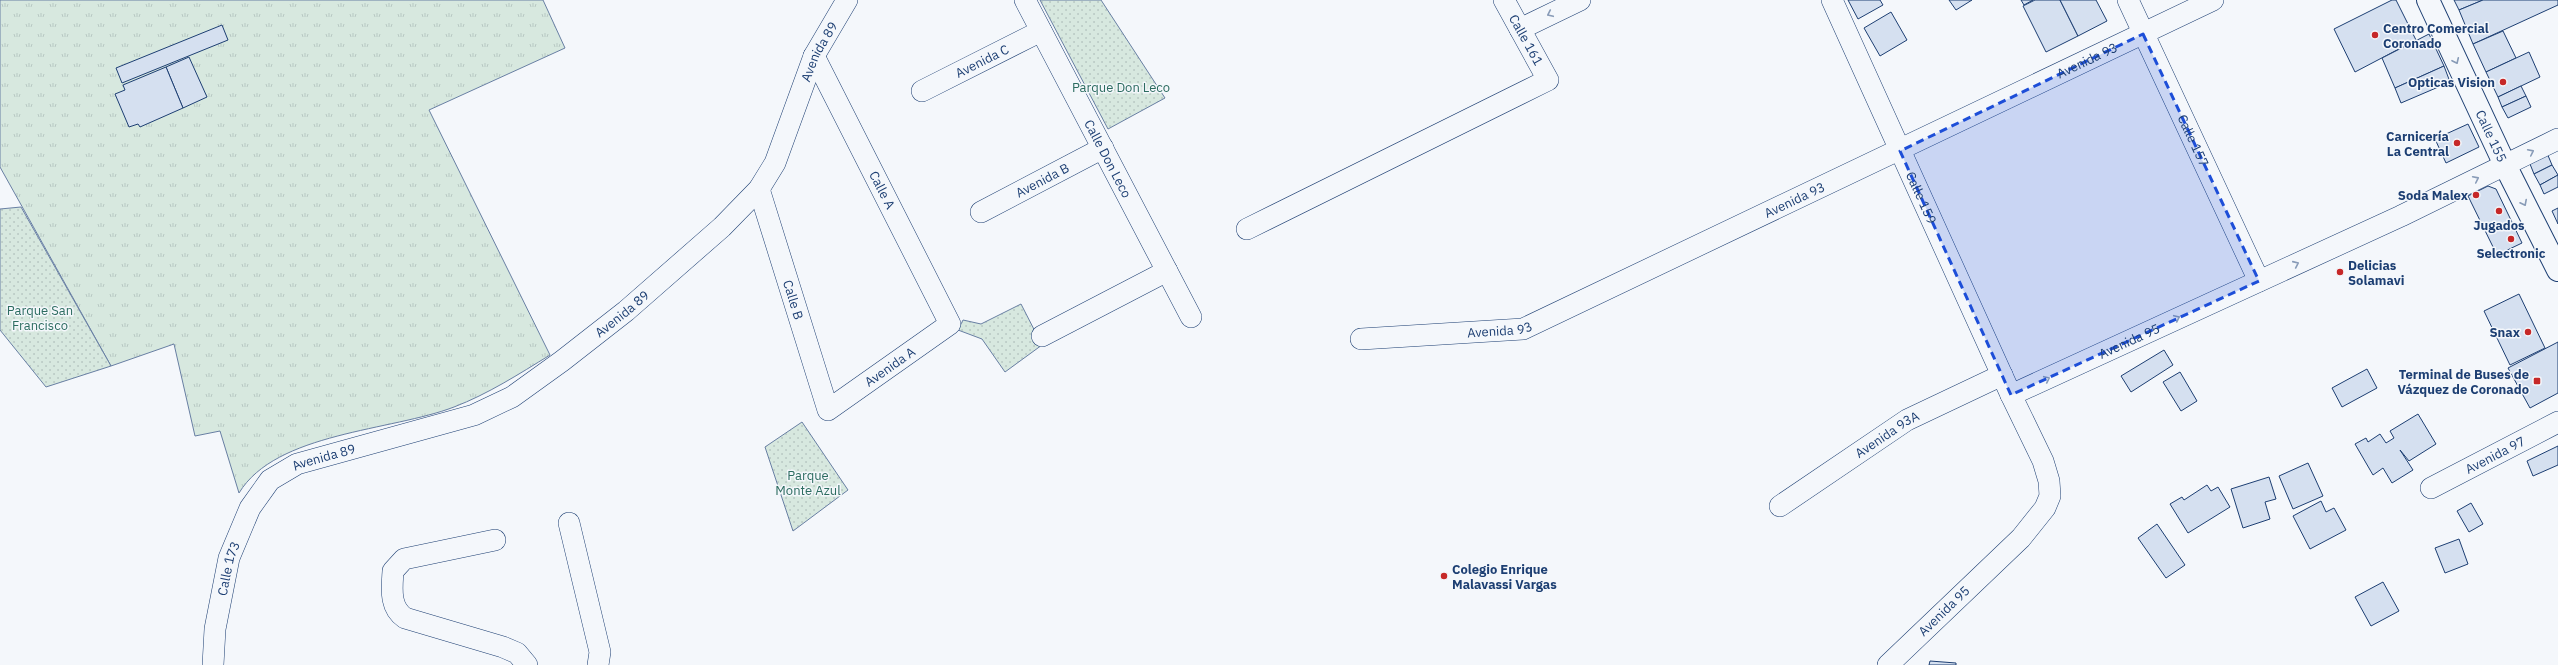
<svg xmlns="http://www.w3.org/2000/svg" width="2558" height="665" font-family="'IBM Plex Sans',sans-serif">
<defs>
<pattern id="grass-tufts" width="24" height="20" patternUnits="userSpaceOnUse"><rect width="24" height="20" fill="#d7e8df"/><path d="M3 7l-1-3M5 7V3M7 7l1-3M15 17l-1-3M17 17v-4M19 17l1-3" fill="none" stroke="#b8c8c3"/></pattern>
<pattern id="park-dots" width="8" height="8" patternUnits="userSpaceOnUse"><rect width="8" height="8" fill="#d7e8df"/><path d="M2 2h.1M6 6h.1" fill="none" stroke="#b8c8c3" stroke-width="1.8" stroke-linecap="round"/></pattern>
</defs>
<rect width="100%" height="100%" fill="#f4f7fb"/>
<path fill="url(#grass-tufts)" stroke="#687fa3" d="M0,0H543L565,48L429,110L550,355C519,374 488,394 454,407C392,431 276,432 239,493L220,431L195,436L174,344L111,366L0,167Z"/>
<g fill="url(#park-dots)" stroke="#687fa3">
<path d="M1040,0H1101L1165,98L1108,129Z"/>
<path d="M21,207L111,366L46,387L0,330V209Z"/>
<path d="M1021,304L1042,345L1005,372L982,339L958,330L963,320L981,324Z"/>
<path d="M802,422L848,490L793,531L765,447Z"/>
</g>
<g fill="#d5e0f0" stroke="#1d3f73">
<path d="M1848,0H1880L1883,5L1858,19Z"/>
<path d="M1949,0H1972L1956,10Z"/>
<path d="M2021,0H2033L2024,5Z"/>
<path d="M2035,0H2060L2078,36L2046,52L2023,6Z"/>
<path d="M2060,0H2096L2107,21L2078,36Z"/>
<path d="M2392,0H2396L2416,40L2355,72L2334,29Z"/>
<path d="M2454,0H2483L2459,10Z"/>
<path d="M2483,0H2558V5L2473,44L2459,10Z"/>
<path d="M1891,12L1907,40L1880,56L1864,28Z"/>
<path d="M222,25L228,40L122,83L116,68Z"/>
<path d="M2503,31L2516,58L2486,72L2473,44Z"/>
<path d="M2429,34L2444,66L2395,88L2382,58Z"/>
<path d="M2529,52L2540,77L2498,97L2486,72Z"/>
<path d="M189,57L207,97L183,108L166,67Z"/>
<path d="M2444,66L2450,82L2401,103L2395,88Z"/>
<path d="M166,67L183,108L140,127L138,124L129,127L115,94L125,90L123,85Z"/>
<path d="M2521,86L2526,96L2502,107L2498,97Z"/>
<path d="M2526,96L2531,107L2508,118L2502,107Z"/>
<path d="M2468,124L2479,147L2446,163L2435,139Z"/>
<path d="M2547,153L2552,165L2534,174L2530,164Z"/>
<path d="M2552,165L2558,175L2540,185L2534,174Z"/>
<path d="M2558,175V187L2544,194L2540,185Z"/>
<path d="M2488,186L2496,189L2522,243L2497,255L2468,196Z"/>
<path d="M2558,208V224L2552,211Z"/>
<path d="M2519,294L2545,348L2510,365L2484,311Z"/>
<path d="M2558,342V393L2530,408L2508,368Z"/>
<path d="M2164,350L2173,365L2131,392L2121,376Z"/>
<path d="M2367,369L2377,388L2342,407L2332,388Z"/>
<path d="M2180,372L2197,401L2181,411L2163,382Z"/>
<path d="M2418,414L2436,444L2409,461L2400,450L2413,470L2392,483L2383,468L2373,475L2355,444L2366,438L2368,442L2380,434L2386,443L2394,438L2390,431Z"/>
<path d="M2558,446V465L2533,476L2527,461Z"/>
<path d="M2308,463L2323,496L2293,509L2279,476Z"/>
<path d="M2269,477L2276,499L2265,502L2270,519L2243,528L2231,489Z"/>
<path d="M2207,485L2211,491L2218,487L2230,507L2188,533L2170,504L2182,497L2184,500Z"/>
<path d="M2321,501L2326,512L2334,508L2346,530L2310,549L2293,516Z"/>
<path d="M2471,503L2483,524L2469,532L2457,511Z"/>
<path d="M2157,524L2185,565L2166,578L2138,538Z"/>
<path d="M2459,539L2468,564L2445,573L2435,548Z"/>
<path d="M2383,582L2399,611L2371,626L2355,597Z"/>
<path d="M1930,661L1956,663V665H1929Z"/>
</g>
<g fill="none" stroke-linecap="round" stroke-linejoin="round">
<defs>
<g id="minor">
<path id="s1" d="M1025,0L1191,317"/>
<path id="s2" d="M1832,0L2011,395L2043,461L2049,481L2050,496L2045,508L2021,538L1888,665"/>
<path id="s3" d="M2128,0L2259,281"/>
<path d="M1520,29L1580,0"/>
<path id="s4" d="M922,91L1041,31"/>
<path id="s5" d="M759,189L828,410L950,324L814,56"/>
<path id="s6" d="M981,212L1103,148"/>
<path d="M1247,229L1548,80L1504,0"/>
<path d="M1042,336L1167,271"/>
<path id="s7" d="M1361,339L1523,329L2213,0"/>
<path id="s8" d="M2011,395L2401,216L2558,139"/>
<path id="s9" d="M2431,488L2558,422"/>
<path id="s10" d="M1780,506L1907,420L2002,375"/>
<path d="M569,523L600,652L598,665"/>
<path d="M495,540L404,559L393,571C392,588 389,607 405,618L503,647L517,653L527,665"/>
<path id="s11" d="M213,665L215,629L229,558L250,508L270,480L297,464L474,415L512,397L562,361L626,311L722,227L759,189L775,163L814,56L847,0"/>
</g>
<g id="major">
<path id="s12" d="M2428,0L2505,165L2558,270"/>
</g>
</defs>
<use href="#minor" stroke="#1d3f73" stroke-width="22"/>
<use href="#major" stroke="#1d3f73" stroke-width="24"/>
<use href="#minor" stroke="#f4f7fb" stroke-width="21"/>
<use href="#major" stroke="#f4f7fb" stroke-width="22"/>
</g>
<defs><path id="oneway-chevron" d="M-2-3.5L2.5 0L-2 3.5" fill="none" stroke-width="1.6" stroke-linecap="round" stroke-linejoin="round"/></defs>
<g stroke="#889bb7">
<use href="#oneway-chevron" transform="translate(1550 14) rotate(155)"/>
<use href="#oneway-chevron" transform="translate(2456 61) rotate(65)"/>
<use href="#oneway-chevron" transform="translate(2531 152) rotate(-26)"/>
<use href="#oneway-chevron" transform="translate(2476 179) rotate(-26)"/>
<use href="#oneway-chevron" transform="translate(2524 203) rotate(63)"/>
<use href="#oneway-chevron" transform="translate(2296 264) rotate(-24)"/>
<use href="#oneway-chevron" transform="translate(2177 318) rotate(-25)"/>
<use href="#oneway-chevron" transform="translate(2047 379) rotate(-25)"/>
</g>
<path fill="#1d4ed8" fill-opacity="0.2" stroke="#1d4ed8" stroke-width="3" stroke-dasharray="8 5" stroke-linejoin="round" d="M2143,34L2259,281L2011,395L1900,151Z"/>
<g fill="#c62828" stroke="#f4f7fb" stroke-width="1.5">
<circle cx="2375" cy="35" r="4"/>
<circle cx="2503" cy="82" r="4"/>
<circle cx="2457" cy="143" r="4"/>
<circle cx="2476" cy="195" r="4"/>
<circle cx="2499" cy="211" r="4"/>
<circle cx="2511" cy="239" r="4"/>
<circle cx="2340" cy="272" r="4"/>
<circle cx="2528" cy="332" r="4"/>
<rect x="2533" y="377" width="8" height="8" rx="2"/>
<circle cx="1444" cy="576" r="4"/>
</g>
<g text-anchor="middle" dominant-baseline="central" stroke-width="3" stroke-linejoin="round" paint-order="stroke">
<g font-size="13" font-weight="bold" fill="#1d3f73" stroke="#f4f7fb" text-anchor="end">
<text x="2383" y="28" text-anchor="start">Centro Comercial<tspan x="2383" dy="15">Coronado</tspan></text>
<text x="2495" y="82">Opticas Vision</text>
<text x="2449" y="136">Carnicería<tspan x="2449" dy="15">La Central</tspan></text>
<text x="2468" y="195">Soda Malex</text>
<text x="2499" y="225" text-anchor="middle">Jugados</text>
<text x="2511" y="253" text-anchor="middle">Selectronic</text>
<text x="2348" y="265" text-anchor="start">Delicias<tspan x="2348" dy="15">Solamavi</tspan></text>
<text x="2520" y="332">Snax</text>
<text x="2529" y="374">Terminal de Buses de<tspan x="2529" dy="15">Vázquez de Coronado</tspan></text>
<text x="1452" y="569" text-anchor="start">Colegio Enrique<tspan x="1452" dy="15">Malavassi Vargas</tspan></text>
</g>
<g font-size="13" fill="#1d3f73" stroke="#f4f7fb">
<text transform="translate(1526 40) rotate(61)">Calle 161</text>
<text stroke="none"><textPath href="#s11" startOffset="928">Avenida 89</textPath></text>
<text stroke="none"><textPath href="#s4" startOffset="67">Avenida C</textPath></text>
<text stroke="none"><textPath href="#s7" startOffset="787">Avenida 93</textPath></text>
<text stroke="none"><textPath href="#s12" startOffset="150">Calle 155</textPath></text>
<text stroke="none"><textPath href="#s3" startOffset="155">Calle 157</textPath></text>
<text stroke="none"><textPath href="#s1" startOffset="179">Calle Don Leco</textPath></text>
<text stroke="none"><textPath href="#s6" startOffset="69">Avenida B</textPath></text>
<text transform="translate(882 190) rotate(63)">Calle A</text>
<text stroke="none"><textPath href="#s2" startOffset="217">Calle 159</textPath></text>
<text stroke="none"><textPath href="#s7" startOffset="463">Avenida 93</textPath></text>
<text stroke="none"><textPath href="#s5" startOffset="116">Calle B</textPath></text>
<text stroke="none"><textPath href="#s11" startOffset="592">Avenida 89</textPath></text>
<text stroke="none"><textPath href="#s7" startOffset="139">Avenida 93</textPath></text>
<text stroke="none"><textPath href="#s8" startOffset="130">Avenida 95</textPath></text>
<text stroke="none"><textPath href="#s5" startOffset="307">Avenida A</textPath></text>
<text stroke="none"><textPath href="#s10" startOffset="129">Avenida 93A</textPath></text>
<text stroke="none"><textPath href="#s9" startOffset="72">Avenida 97</textPath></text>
<text stroke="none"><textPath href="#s11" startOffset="256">Avenida 89</textPath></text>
<text stroke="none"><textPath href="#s11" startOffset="98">Calle 173</textPath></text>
<text transform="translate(1944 611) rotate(-44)">Avenida 95</text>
</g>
<g font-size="13" fill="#2c6c60" stroke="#f4f7fb">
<text x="1121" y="87">Parque Don Leco</text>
<text x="40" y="310">Parque San<tspan x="40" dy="15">Francisco</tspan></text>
<text x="808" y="475">Parque<tspan x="808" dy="15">Monte Azul</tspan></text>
</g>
</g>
</svg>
